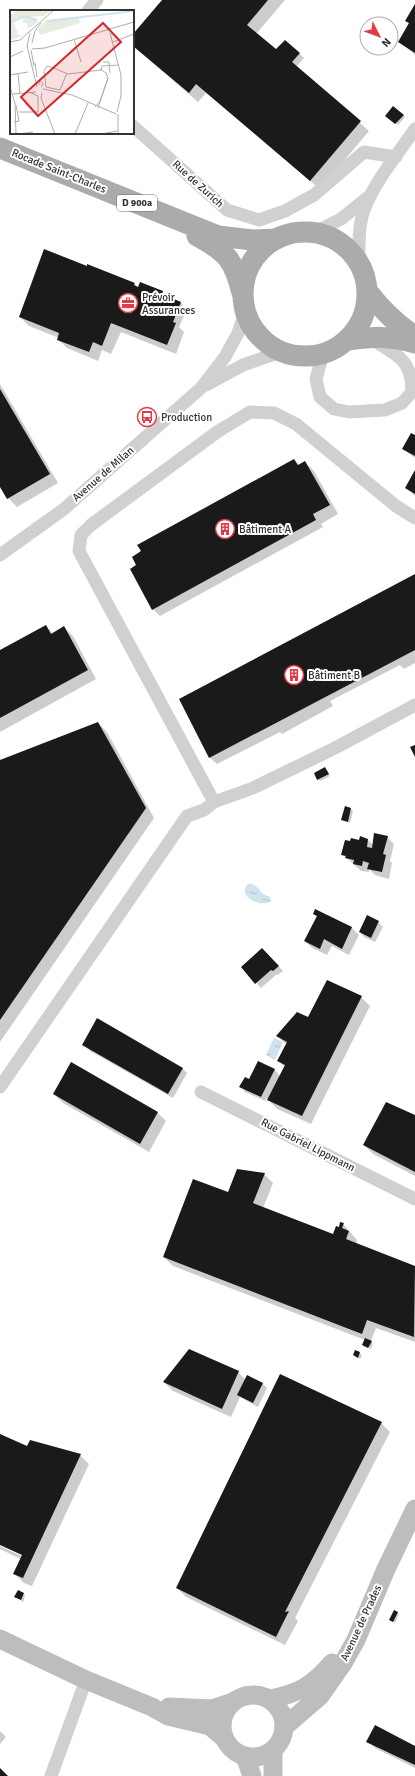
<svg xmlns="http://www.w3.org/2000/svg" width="415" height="1776" font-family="Signika,sans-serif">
<defs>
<pattern id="water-ripples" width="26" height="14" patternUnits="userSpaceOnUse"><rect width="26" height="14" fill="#cfe2ee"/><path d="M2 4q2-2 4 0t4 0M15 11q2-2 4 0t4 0" fill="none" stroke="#b2c2cd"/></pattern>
</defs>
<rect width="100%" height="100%" fill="#fff"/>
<g fill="url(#water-ripples)">
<path d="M248,884C254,882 259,889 263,894L270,897L271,901C260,909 236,895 248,884Z"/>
<path d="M274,1038L283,1042L275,1060L266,1055Z"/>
</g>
<g fill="#0003">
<path d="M163,0H285L256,34L280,53H299L304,58L296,67L369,131L320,189L206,93L198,102L133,46V35Z"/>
<path d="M415,6V55L399,41L410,24L406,21Z"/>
<path d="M393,107L405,117L398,125L389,118Z"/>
<path d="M134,284L139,288L162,292L167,297L183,304L181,310L185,313L179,327L184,332L176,354L121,332L111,354L102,350L98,361L67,348L58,339L59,338L29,326L20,317Z"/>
<path d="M0,384L58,483L17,507L8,498L0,485Z"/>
<path d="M415,436V458L403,449Z"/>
<path d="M305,462L314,471L338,514L321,524L323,527L160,616L153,609L298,466Z"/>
<path d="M415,472V496L406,488Z"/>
<path d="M415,575V663L404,669L400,665L330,701L333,706L282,734L280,732L217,764L210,758L180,699Z"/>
<path d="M46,626L53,634L64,627L73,636L96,679L0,732V652Z"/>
<path d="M98,723L107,732L154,818L0,1042V761Z"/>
<path d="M325,768L330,776L320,781L318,779Z"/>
<path d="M351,809L353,811L350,823L342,819Z"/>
<path d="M387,837L394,844L390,861L392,863L389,879L375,875L369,869V872L361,871L342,854L360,841L361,838L368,840L373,845Z"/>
<path d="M316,910L352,928L359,935L349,955L332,946L327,955L312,948L305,941L317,917L314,913Z"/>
<path d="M378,922L383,927L375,942L364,937L360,932Z"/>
<path d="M267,954L283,971L278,975L277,974L261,988L242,967Z"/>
<path d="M361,997L370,1006L311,1124L277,1109L267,1098L265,1101L245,1092L241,1087L250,1080L259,1062L275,1070L280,1076L285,1067L279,1061L287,1045L277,1036L308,1018Z"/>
<path d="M83,1044L182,1068L187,1073L173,1098L90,1051Z"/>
<path d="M54,1094L157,1112L166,1121L149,1152L63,1103Z"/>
<path d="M415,1116V1176L373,1154L364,1145Z"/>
<path d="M264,1174L273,1183L263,1208L334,1235L343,1224L357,1240L356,1244L415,1267V1342L376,1328L371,1341L373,1344L371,1349L365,1346V1340L173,1266L164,1257L228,1193Z"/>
<path d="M356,1351L362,1355L360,1359L354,1355Z"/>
<path d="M238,1372L246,1380L262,1383L267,1388L258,1407L240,1397L231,1417L173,1391L164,1382Z"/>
<path d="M381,1423L390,1432L295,1618L298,1621L285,1645L186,1597L177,1588Z"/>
<path d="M0,1435L28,1447L80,1455L89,1464L32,1586L24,1583L15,1574L21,1559L0,1549V1546L26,1558L27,1557L0,1544Z"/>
<path d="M23,1593L25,1596L23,1602L16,1597Z"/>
<path d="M397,1612L399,1614L395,1623L390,1620Z"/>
<path d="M0,1731L6,1737L0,1744Z"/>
<path d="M368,1741L415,1747V1768L375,1748Z"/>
</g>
<g fill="#1a1a1a">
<path d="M162,0H268L247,25L276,49L285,40L300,53L292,62L361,121L310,181L196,84L189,93L133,46V34Z"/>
<path d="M415,4V53L398,42L409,23L405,21Z"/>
<path d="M393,106L404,115L395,124L385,116Z"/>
<path d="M44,249L87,266V264L135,283L134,285L138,287L140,282L163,291L162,294L181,302L173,322L176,323L167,345L111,323L102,346L93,342L89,352L57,340L59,333L19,317Z"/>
<path d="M0,389L50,474L7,499L0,487Z"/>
<path d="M411,433L415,435V456L402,449Z"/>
<path d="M294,459L298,465L305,461L330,505L313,514L316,520L152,610L130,569L136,565L132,557L141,551L137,545Z"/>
<path d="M415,470V494L405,488Z"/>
<path d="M415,574V650L209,758L179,699Z"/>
<path d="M46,625L51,634L64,626L88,670L0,718V650Z"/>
<path d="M98,722L146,808L0,1020V760Z"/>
<path d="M415,745V757L410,747Z"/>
<path d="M325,767L329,774L317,780L314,773Z"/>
<path d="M345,806L351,808L348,822L341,820Z"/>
<path d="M374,833L388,836L383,854L386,855L382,872L367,869L369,863L363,861L362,866L353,864L354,860L345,858L346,856L341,855L345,840L350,841L351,838L359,840L360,836L368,839L367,847L372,848Z"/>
<path d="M315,909L352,927L342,949L324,939L320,949L304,941L317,916L313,914Z"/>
<path d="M367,915L379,921L371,938L359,932Z"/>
<path d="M262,948L279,966L273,971L271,970L255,984L241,967Z"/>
<path d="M327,980L362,996L302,1116L267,1100L285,1065L277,1061L287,1042L276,1036L297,1012L308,1017Z"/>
<path d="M97,1018L183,1068L168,1094L82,1045Z"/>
<path d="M258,1061L275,1069L261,1097L239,1087L245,1077L249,1079Z"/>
<path d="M71,1062L158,1112L140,1144L53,1094Z"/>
<path d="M386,1102L415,1115V1172L363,1145Z"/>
<path d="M237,1169L265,1173L253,1203L333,1234L336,1226L339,1227L340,1222L344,1223L342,1228L349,1231L346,1239L415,1266L414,1337L367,1320L362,1334L163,1257L193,1179L228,1192Z"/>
<path d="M365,1338L372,1341L368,1348L362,1345Z"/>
<path d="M189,1349L239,1371L222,1409L163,1382Z"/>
<path d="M355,1350L360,1352L358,1358L353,1355Z"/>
<path d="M280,1374L382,1422L285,1612L289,1611L276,1637L176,1588Z"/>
<path d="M247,1375L263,1383L253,1403L237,1395Z"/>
<path d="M0,1434L27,1446L30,1440L81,1454L23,1578L13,1574L22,1555L0,1545Z"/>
<path d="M18,1590L24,1593L21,1600L14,1597Z"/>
<path d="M394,1610L398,1612L393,1622L389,1620Z"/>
<path d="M375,1725L415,1746V1765L366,1742Z"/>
<path d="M0,1768L8,1776H0Z"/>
</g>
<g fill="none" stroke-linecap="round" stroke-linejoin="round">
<g stroke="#d0d0d0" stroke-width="13">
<path d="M88,11L97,0"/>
<path d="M133,126L227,210L259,220L285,211L314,195L364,152L396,157"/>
<path d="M315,232L341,219L367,198"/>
<path d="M359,262C359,245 358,227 364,210C374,182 398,154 415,129"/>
<path d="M323,354L316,379L320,397L334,409L349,412L385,410L402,403L412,392C412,359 397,355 371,339"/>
<path d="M206,385L243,365L280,352"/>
<path d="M0,555L64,509L201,388L225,357L238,333L245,312"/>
<path d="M214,802L79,551L81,535L91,525L217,432L250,412L274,413L296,424L396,506L415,518"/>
<path d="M0,1087L187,816L204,810L214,802L253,788L335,748L415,705"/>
<path d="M201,1092L415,1199"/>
<path d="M51,1776L86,1680"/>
</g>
<g stroke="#bdbdbd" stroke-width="19">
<path d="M0,1639L86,1680L152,1707L168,1716L210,1726L224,1738"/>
<circle cx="253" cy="1726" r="31"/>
<path d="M270,1699C300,1693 312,1686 332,1663"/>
<path d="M169,1707L212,1709L233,1702"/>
<path d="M284,1727L320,1696L343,1663L356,1640L386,1569L415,1509"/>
<path d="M273,1750V1776"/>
<path d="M245,1756L252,1776"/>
</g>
<g stroke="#ababab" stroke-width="21">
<path d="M0,148L218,236L252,240L277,239"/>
<circle cx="305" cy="294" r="62"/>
<path d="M197,236C227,252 234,260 242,293"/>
<path d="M368,292C382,310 396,324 415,336"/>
<path d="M347,340C373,337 390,335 415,343"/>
</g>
</g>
<defs>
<symbol id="office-ring" viewBox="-11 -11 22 22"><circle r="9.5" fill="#fff" stroke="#e63946" stroke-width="1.5"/><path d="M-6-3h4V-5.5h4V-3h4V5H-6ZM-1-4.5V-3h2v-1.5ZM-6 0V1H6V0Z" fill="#e63946"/></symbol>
<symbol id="bus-ring" viewBox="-11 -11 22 22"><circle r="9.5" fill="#fff" stroke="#e63946" stroke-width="1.5"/><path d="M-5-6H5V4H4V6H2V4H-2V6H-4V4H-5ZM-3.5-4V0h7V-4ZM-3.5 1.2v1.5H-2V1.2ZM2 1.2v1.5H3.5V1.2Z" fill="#e63946"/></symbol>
<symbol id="building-ring" viewBox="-11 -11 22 22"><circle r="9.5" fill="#fff" stroke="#e63946" stroke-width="1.5"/><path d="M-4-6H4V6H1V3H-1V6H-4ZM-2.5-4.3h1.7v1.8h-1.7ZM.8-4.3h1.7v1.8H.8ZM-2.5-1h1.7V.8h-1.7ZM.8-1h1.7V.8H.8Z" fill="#e63946"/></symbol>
</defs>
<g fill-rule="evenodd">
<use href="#office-ring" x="117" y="292" width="22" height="22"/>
<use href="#bus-ring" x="136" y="406" width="22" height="22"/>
<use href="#building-ring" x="214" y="518" width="22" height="22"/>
<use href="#building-ring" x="283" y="664" width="22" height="22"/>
</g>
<g text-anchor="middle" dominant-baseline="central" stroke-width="4" stroke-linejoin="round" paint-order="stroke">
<rect fill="#fff" stroke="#707070" stroke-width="1" x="117" y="195" width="40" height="16" rx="3"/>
<g font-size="10" font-weight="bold" fill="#333">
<text x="137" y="203">D 900a</text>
</g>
<g font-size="11" fill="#333" stroke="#fff">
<text transform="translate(59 171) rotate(22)">Rocade Saint-Charles</text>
<text transform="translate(198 184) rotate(42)">Rue de Zurich</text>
<text transform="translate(103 474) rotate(-41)">Avenue de Milan</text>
<text transform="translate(308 1145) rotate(27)">Rue Gabriel Lippmann</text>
<text transform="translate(361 1623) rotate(-65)">Avenue de Prades</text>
</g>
<g font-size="11" fill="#333" stroke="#fff" text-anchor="start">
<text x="142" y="297">Prévoir<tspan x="142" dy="13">Assurances</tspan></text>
<text x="161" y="417">Production</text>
<text x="239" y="529">Bâtiment A</text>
<text x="308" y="675">Bâtiment B</text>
</g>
</g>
<g transform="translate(10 10)">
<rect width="124" height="124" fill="#fff"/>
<path d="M9,0H42L34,6L16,7L4,12L8,25H13L0,31V5ZM68,7L70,13L30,25L28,19L36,10Z" fill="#e6ecdf"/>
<path d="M16,7L20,8L29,11L18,19L17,13H13V8Z" fill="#e6ecdf"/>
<path fill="none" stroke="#cfe2ee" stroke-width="2" d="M38,11L124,1M0,12L15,6L27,10"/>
<path fill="none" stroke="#adadad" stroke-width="1" d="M20,23L17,36L27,77M100,23L111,65V86L107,102M64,29L71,52M0,32L10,30L44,0M103,32L124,24M22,33L25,21L31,13M22,39L35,38L124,12M21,40L24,56M0,47L13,41M93,52H99L100,63M25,53L27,67M90,59L96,63L98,68M91,60L92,56L109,55M57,63L50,80L36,77L34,61L37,56L41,57L58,64L91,60M8,64L10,83M0,65L18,62M29,75V71H31L33,75L31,77M0,77L5,93L6,124M33,79L62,85L106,104M32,83L31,88L45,124M3,84L26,82M85,97L90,91L98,68L88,98M9,102H28V86L19,82M4,112L9,111L6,95M9,124L23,122M65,124L78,93M92,124L107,121M108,124V104"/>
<path fill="#d62828" fill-opacity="0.15" stroke="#d62828" stroke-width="2" d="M93,13L111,32L28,106L11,87Z"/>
<rect width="124" height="124" fill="none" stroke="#333" stroke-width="2"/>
</g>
<g transform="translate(379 36) rotate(132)"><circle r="19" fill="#ffffff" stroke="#adadad"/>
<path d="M0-3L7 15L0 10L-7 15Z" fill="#e63946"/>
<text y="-6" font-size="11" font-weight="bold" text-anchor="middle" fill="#333333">N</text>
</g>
</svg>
